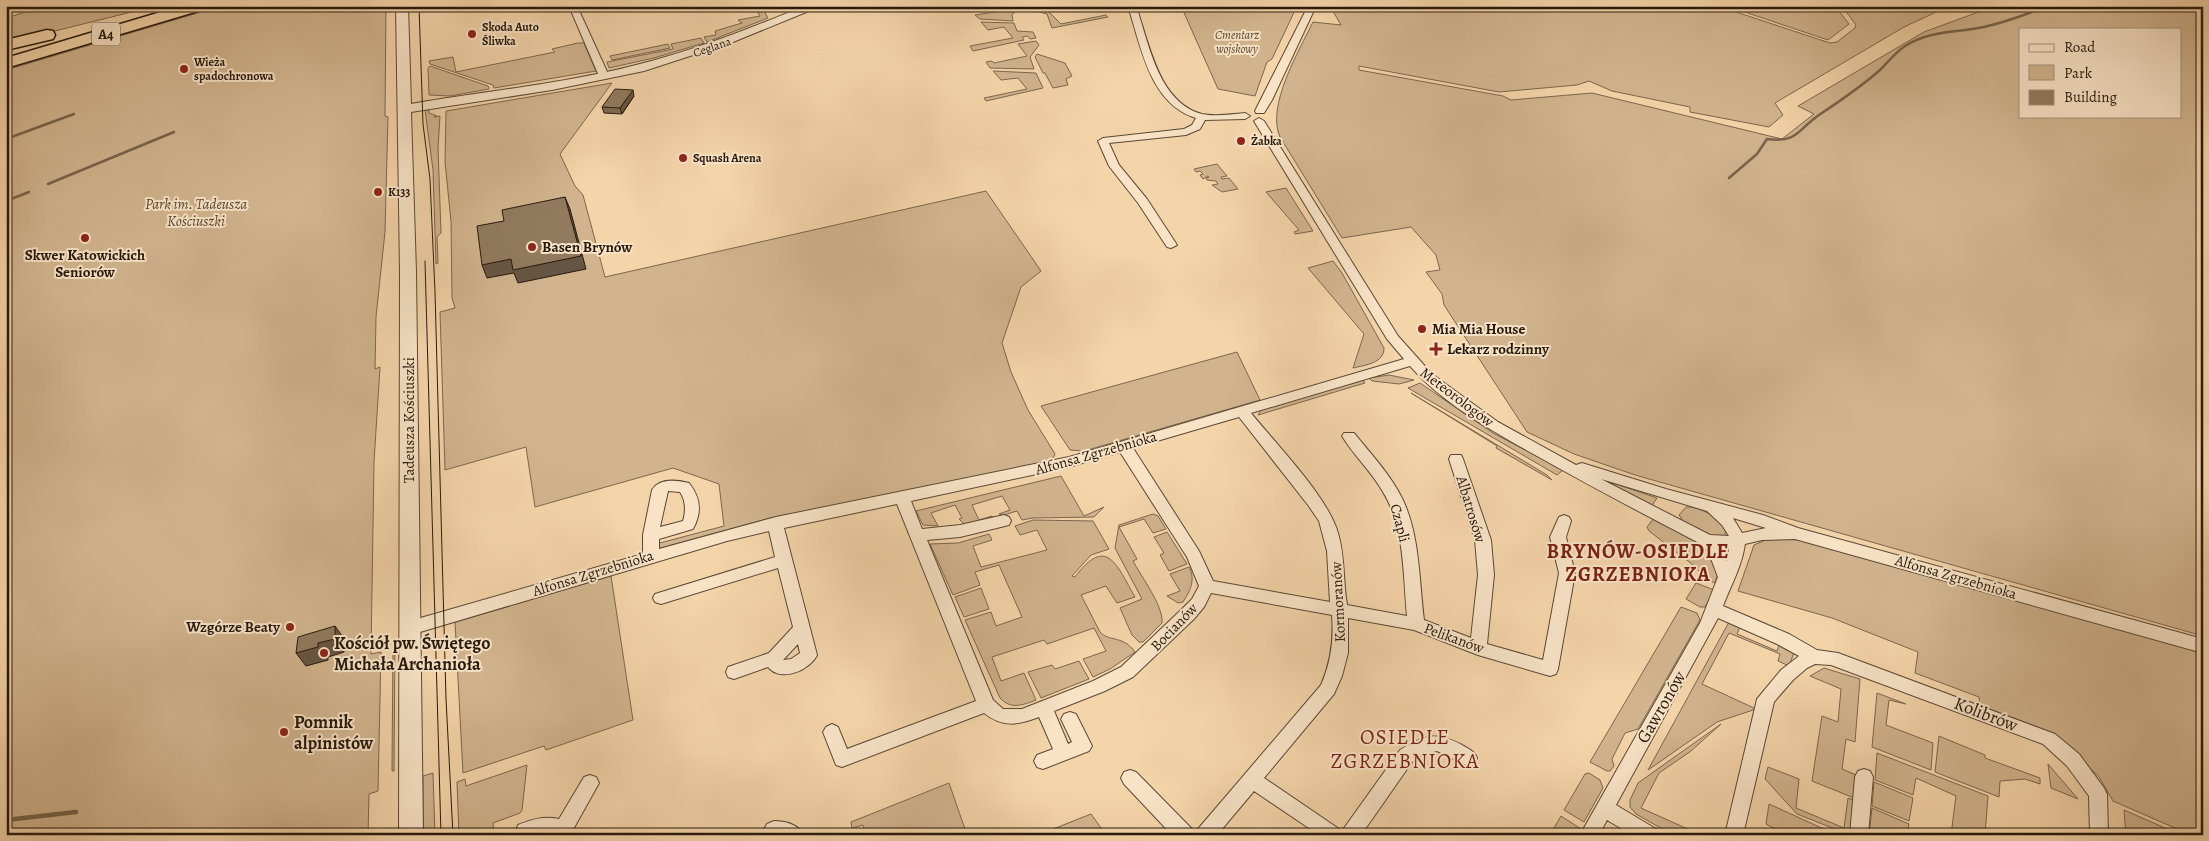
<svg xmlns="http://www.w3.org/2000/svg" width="2209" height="841" font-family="Alegreya,serif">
<rect width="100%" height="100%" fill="#f4d4a9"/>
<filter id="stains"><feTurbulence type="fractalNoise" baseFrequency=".004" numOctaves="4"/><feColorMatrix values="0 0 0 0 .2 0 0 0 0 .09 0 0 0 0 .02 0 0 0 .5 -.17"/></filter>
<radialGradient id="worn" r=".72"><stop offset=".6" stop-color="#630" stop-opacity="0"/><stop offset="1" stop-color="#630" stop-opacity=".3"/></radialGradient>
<g fill="#d1b48e" stroke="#7c664e" fill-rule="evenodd">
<path d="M45,6H156L6,43V18Z"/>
<path d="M221,6H386L385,116L388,117L385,232L376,317L375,369L380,367L374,462L371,654L381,652L378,791L369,794L368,835H6V70Z"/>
<path d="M754,6H761L768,18L707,42L704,37L716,35L715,31L742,23L738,20L760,16Z"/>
<path d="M1005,6L1018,8L1012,15L1013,21L980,19L975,15L1008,10Z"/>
<path d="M1027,6H1043L1061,24L1106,15L1108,17L1052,28L1047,14L1028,9Z"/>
<path d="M1181,6H1297L1272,59L1267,62L1255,96L1218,89Z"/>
<path d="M1330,6H1718L1830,43L1837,42L1855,28L1856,25L1842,6H1949L1904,27L1775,103L1783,115L1769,127L1690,112V107L1612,91L1589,81L1577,85L1499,92L1359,66V70L1503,96L1511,100L1592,93L1782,139L1814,114L1798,106L1924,32L1981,11L1961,6H2203V636L1635,475L1574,454L1527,432L1444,305L1442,294L1426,272L1440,270L1436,255L1411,227L1342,238L1280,137C1266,106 1299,51 1313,22L1341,25ZM2020,29H2180V116H2020Z"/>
<path d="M1727,6H1835L1849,24L1828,40Z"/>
<path d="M981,22L1014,23L1017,31L1033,32L1036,38L1030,39L1027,36L1022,37L1024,40L973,51L970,46L1013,38L1004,27L988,30Z"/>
<path d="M701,38L704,43L654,58L609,68L607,62L673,49L671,44Z"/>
<path d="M1036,41L1039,45L1030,57L1034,69L990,68L986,62L992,61L994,63L1027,56L1018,44Z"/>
<path d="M578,43H584L596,71L494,88L493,85L430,64L429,61L453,57L456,72L555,52L552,49Z"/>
<path d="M668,44L670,48L612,60L610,56Z"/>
<path d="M1037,54L1065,63L1072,76L1066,79L1068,85L1053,88L1045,73H1043L1035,57Z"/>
<path d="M430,66L488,86L489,89L450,96L429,95L428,68Z"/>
<path d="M993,71L1036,73L1043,88L986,101L984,98L1027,89L1018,78L1001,80Z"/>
<path d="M612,83L560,154L575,186L583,195L605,277L986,191L1041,271L1021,287L1002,343L1011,372L1028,410L1055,454L1053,458L1046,462L938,486L770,518L657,549L656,544L724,526L719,484L673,468L535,507L526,447L445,470L440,312L455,308L452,298L451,221L445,162L446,111Z"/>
<path d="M425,110H429V113L437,116L434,117L440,116L438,148L441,233L437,237L438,263L436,264L433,170Z"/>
<path d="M1217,164L1227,176L1221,177L1222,179L1229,178L1238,189L1222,192L1212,185L1218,184L1216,181L1207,180L1206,178L1209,177L1208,176L1203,179L1200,175L1203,174L1200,171L1196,172L1194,169Z"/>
<path d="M1286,188L1313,231L1295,234L1294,232L1299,230L1266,192Z"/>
<path d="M1333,261L1342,273L1384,348C1384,363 1366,365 1353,368L1364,334L1308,268Z"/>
<path d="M1237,352L1260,400L1091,449L1083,451L1070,450L1041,406Z"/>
<path d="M1389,375L1414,380L1399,384L1372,381L1369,378Z"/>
<path d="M1363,380L1365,383L1258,415L1261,410Z"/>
<path d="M1420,383L1493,433L1563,470L1557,475L1408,388Z"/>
<path d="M1411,393L1547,475L1552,480L1496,448L1497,446Z"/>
<path d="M1061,476L1084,516L1104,507L1094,517L1033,518L1022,520L1017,511L1004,515L999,514L1010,510L1002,496L972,505L979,520L992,516L995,521L965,525L959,519L962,518L955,505L931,513L938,526L923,525L916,511Z"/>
<path d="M1610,483H1613L1657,498L1651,507L1609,485Z"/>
<path d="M1686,507C1700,506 1718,518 1726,528L1725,536H1708L1683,521L1679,515Z"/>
<path d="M1153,514L1158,516L1166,529L1153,533L1144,519L1119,527L1137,559L1133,561C1141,576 1164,607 1162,623L1143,642H1139L1132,635L1120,608L1142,599L1115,548L1119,525Z"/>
<path d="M1654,518L1700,542L1709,553L1718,573L1715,583L1706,579L1693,565L1649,531L1647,527Z"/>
<path d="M1033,520L1093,521L1109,549L1091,555L1072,576L1075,577C1107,534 1117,566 1135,597L1117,603L1106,586L1081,595L1100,632C1109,642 1123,635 1135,652L1110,669L1093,677L1083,659L1106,651L1094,628L1047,644L1044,640L992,657L1001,681L1024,673L1036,700C1023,705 1011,710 1000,698L965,620L991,612L996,626L1022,617L999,565L975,572L980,585L953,595L930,544L958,543L989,534L992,540L973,546L981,567L1047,550L1037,530L1020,535L1015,526Z"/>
<path d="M1167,532L1187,564L1169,571L1160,555L1164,553L1154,537Z"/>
<path d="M1796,537L2203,650V835H2191L2113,801L2099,777L2055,734L1980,708L1979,697L1915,673L1918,652L1832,618L1738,591L1754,545L1768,539Z"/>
<path d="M1189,567C1196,580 1190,591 1183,602L1178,603L1167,596L1180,591L1170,574Z"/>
<path d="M611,576L633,720L546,750L544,746L463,773L455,622Z"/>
<path d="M1696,583L1714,590L1705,607H1700L1686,599Z"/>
<path d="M981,588L989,609L964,617L955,597Z"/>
<path d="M1681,607L1697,613L1700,620L1638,729L1625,733L1612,759L1614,766L1610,771H1607L1590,762Z"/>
<path d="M1729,622L1740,627L1737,634L1777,651L1780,643L1795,650L1789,666L1778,661L1780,654L1729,633L1702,684L1756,709L1717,722L1648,770Z"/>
<path d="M395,638L394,771H392L393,642Z"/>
<path d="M1079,661L1089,679L1041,698L1028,672L1052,665L1055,669Z"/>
<path d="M1824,668L1860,679L1855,742L1846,739L1842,769L1861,777L1859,800L1812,781L1822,716L1838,722L1841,689L1810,676Z"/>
<path d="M1877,693L1906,704L1889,700L1886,725L1933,743L1931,770L1872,747Z"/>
<path d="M1721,724L1691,751L1659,773L1641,808L1701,835H1673L1636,814L1630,807V800L1638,783Z"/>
<path d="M1939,736L1985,755V758L2040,778V784L2025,779L2000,781L1999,797L1935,772Z"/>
<path d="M1877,753L1988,796L1985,835H1951L1956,796L1916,778L1913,795L1875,780Z"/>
<path d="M2048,764L2078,799L2051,788Z"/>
<path d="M527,765L522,810L520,813L493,823L494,835H459L457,782L465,779L466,786Z"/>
<path d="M1768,767L1799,779L1796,808L1844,828L1848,798L1853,800L1850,835L1797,814L1765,779Z"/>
<path d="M433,773L435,835H423V776Z"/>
<path d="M1589,773L1600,780L1603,788L1584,822L1564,810L1585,774Z"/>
<path d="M1874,782L1913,798L1909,821L1872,806Z"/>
<path d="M949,783L966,832L969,835H882L880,831L866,835L863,825L852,828L851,822Z"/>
<path d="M1769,804L1837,835H1802L1793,831L1792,835H1786L1766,824Z"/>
<path d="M1872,808L1909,824L1907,835H1869Z"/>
<path d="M2124,810L2181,835H2126Z"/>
<path d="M1091,814L1106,835H1038Z"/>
<path d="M1561,816L1581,829L1578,835H1550Z"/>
</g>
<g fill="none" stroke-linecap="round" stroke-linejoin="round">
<g stroke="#78634b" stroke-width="2.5">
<path d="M6,139L74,114"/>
<path d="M1729,178L1757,154L1767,139C1798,143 1797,130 1819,115C1840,101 1861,87 1880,70C1888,62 1896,52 1905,46C1929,31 1951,33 1978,28C2002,24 2025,15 2047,6"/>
<path d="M48,184L174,132"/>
<path d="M6,201L29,192"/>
</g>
<path stroke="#78634b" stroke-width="4.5" d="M6,820L76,812"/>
<defs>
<g id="minor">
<path d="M399,6H419L415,9L399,10Z"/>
<path d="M569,6H577L609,76L607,78L604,79L599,76Z"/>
<path d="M1128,6H1136C1149,43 1158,102 1202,114C1216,117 1231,114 1245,113L1250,116L1245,119L1205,120L1200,129L1186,135L1109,143L1119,165L1147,199L1177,245L1171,248L1167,247L1138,203L1109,166L1098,141L1103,138L1184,129L1192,125L1196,118C1150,104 1141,47 1128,6Z"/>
<path d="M1308,6H1316L1272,100L1264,113H1256L1255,111Z"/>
<path d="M1259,118L1264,121L1398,336L1432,374L1498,422L1576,465L1582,463L1666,489L1763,515L1798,528L2203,639V653L1795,539L1762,540L1745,544C1742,566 1731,585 1723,606L1789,634L1817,650L1838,653L2055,734L2079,754L2104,788L2107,794L2108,835H2090L2089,796L2067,766L2043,744L1831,665L1815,664L1807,668L1793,680L1774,702L1743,835H1725L1757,699L1781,670L1799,656L1777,644L1718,618L1616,805L1656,829L1658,835H1632L1607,820L1599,835H1580L1700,623L1718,577L1710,556L1703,545C1647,516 1592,487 1537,456C1493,431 1444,405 1410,366L1251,413C1276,444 1328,497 1338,533C1345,556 1343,581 1347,605L1407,616C1403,575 1405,528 1383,492C1372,472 1354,456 1342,436L1344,433H1354C1371,454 1390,474 1402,498C1420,535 1419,580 1424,620L1471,638L1478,575L1475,540L1449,459L1451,455H1461L1463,459L1491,540L1494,575L1487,644L1543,660L1559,573L1550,537L1559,517L1564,515L1569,517L1571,521L1566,537L1575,573L1558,669L1556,674L1550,676L1478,655L1414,630L1348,618V653L1342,676L1334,694L1264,778L1342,831L1400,750C1424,735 1436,731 1462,745C1469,749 1474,751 1477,758L1474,764L1468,766L1437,751L1422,755L1412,762L1361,835H1319L1254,791L1217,835H1196L1198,829L1321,685C1331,662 1334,640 1332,615L1211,593L1204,607L1194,619L1133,677L1105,691L1054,711L1068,744L1072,742L1061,719L1064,714L1070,712L1076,714L1092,746L1089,751L1043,769L1037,767L1034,761L1037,755L1053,749L1039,717C1018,725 1003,728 984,713L842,767L836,765L823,732L826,727L832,724L838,727L847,749L976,701L897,504L784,528L817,655C810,670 781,683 768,667L734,679L728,677L726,672L728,667L769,653L793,627L778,568L661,604L655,602L653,598L655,594L775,557L769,531L727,541L410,635L404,633L402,628L404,623L410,621L643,554V535L652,490C659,478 677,480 689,483C701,498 702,513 693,529L659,539V549L776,517L1069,457L1404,359L1387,339L1254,121ZM1239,417L1308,505L1319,521L1327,551L1330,602L1213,581L1199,551L1133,448ZM1120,452L1187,557L1199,586L1192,599L1182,609L1121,667L1093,681L1022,709H1003L993,700L927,540L960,537L1009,525L1011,521L1009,517L1004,515L960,525L922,529L911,501L1069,467ZM1601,479L1707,511L1722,525L1729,536L1710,535ZM668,491L680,492C686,501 686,511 683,521L660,527ZM1733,518L1766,528L1742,533ZM1721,547L1729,548L1727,561ZM798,644L800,653L791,659L783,660Z"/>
<path d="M1864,769L1870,771L1873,777L1868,835H1850L1855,777L1858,771Z"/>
<path d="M1130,770L1136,772L1192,829L1194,835H1172L1124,784L1121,778L1124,772Z"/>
<path d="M590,775L596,777L599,783L570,835H517L516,831L518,825C533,819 544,816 559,819L584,777Z"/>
<path d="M774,821C785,821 798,824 803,835H761L767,824Z"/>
</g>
<path id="tertiary" d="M396,6H408L411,104C486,91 562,84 636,65C694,51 750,28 805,6H821L733,42L644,71L552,90L411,112L416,272L423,835H399L400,272Z"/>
<g id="motorway">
<path d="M181,6H207L205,9L6,68V58Z"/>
<path d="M47,30L53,31L55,35L53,39L6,50V40Z"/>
</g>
</defs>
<use href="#minor" stroke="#5a4834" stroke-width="2"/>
<use href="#tertiary" stroke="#5a4834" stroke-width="2"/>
<use href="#motorway" stroke="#26190d" stroke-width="3"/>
<use href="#minor" fill="#f8e3c7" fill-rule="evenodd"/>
<use href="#tertiary" fill="#f8e3c7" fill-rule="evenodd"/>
<use href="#motorway" fill="#f4d4a9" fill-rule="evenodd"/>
<g stroke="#26190d" stroke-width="1">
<path d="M419,6L423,124L430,179L435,292L446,699L453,835"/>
<path d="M425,261L441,835"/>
</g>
</g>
<path fill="#7d6951" stroke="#26190d" d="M634,96L622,114L604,113L602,107Z"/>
<g fill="#665542" stroke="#26190d">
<path d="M633,90L634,96L622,114L620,108Z"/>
<path d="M565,197L570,209L586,269L518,283L514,273L487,278L482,265Z"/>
<path d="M335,626L345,640L344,652L328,657V660L306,666L296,653L318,643Z"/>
</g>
<g fill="#917a5e" stroke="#26190d">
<path d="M615,89L633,90L620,108L602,107Z"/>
<path d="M565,197L581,256L513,270L511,259L482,265L477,226L504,221L502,210Z"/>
<path d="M335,626V639L318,643V647L296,653L298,637Z"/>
</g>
<g fill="#8f2418" stroke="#f8e3c7" stroke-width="2">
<circle cx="472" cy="34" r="5"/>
<circle cx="184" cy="69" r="5"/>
<circle cx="1241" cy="141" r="5"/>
<circle cx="683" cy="158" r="5"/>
<circle cx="378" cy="192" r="5"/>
<circle cx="85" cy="238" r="5"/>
<circle cx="532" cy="247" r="5"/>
<circle cx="1422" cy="329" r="5"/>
<path d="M1433.5 341.5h5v5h5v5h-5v5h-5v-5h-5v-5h5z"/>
<circle cx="290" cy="627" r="5"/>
<circle cx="324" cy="653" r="5"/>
<circle cx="284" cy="732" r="5"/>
</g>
<g text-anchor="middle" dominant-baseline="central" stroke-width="4" stroke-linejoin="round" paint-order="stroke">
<g font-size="12" font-weight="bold" fill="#26190d" stroke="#f8e3c7" text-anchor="start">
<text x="482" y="27">Skoda Auto<tspan x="482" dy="14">Śliwka</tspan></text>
<text x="194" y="62">Wieża<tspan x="194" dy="14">spadochronowa</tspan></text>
<text x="1251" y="141">Żabka</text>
<text x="693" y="158">Squash Arena</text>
<text x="388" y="192">K133</text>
</g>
<g font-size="12" font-style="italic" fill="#594834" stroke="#f8e3c7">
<text x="1237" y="35">Cmentarz<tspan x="1237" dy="14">wojskowy</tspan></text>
</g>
<g font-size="12" fill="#26190d" stroke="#f8e3c7">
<text transform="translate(712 47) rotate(-19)">Ceglana</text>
</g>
<rect fill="#f8e3c7" stroke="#655645" stroke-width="1" x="92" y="22.5" width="28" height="23" rx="4"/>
<g font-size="14" font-weight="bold" fill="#26190d">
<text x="106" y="34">A4</text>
</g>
<g font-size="15" font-style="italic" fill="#594834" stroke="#f8e3c7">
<text x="196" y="204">Park im. Tadeusza<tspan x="196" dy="17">Kościuszki</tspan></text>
</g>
<g font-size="15" font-weight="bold" fill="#26190d" stroke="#f8e3c7" text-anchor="start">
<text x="542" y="247">Basen Brynów</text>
<text x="85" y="255" text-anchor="middle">Skwer Katowickich<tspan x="85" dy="17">Seniorów</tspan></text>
<text x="1432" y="329">Mia Mia House</text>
<text x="1447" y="349">Lekarz rodzinny</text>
<text x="280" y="627" text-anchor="end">Wzgórze Beaty</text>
</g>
<g font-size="15" fill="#26190d" stroke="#f8e3c7">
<text transform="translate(1457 397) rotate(37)">Meteorologów</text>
<text transform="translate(409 420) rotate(-90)">Tadeusza Kościuszki</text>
<text transform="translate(1096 453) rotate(-16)">Alfonsa Zgrzebnioka</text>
<text transform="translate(1471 509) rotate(73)">Albatrosów</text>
<text transform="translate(1400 523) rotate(75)">Czapli</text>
<text transform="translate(593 573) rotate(-17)">Alfonsa Zgrzebnioka</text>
<text transform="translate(1956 577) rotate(16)">Alfonsa Zgrzebnioka</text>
<text transform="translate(1338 602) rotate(-93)">Kormoranów</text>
<text transform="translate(1174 627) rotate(-46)">Bocianów</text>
<text transform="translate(1454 638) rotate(20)">Pelikanów</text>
</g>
<g font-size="18" font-weight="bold" fill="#26190d" stroke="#f8e3c7" text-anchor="start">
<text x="334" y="643">Kościół pw. Świętego<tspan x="334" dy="21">Michała Archanioła</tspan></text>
<text x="294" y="722">Pomnik<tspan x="294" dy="21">alpinistów</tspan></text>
</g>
<g font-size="18" fill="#26190d" stroke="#f8e3c7">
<text transform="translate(1661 707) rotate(-60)">Gawronów</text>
<text transform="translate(1986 714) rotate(21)">Kolibrów</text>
</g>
<g font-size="20" font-weight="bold" letter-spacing="1" fill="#7a1f14" stroke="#f8e3c7">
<text x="1638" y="551">BRYNÓW-OSIEDLE<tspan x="1638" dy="23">ZGRZEBNIOKA</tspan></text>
</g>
<g font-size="21" letter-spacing="1" fill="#7a1f14" stroke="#f8e3c7">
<text x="1405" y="737">OSIEDLE<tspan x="1405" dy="24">ZGRZEBNIOKA</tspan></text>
</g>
</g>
<rect width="2209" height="841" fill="none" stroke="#f4d4a9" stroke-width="25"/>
<rect x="8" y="8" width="2194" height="826" fill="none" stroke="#26190d" stroke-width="2.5"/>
<rect x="12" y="12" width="2184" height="816" fill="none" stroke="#26190d"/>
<rect x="2019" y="28" width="162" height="90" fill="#f8e3c7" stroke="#a4927d"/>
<rect x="2029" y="44" width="25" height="8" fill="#f8e3c7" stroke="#a4927d"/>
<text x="2064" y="52" font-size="15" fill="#26190d">Road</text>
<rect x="2029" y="65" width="25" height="15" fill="#d1b48e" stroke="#a4927d"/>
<text x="2064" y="78" font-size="15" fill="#26190d">Park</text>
<rect x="2029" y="90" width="25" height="15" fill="#917a5e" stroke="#a4927d"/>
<text x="2064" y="102" font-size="15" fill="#26190d">Building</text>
<rect width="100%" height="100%" filter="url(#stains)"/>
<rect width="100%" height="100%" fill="url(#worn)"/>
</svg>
